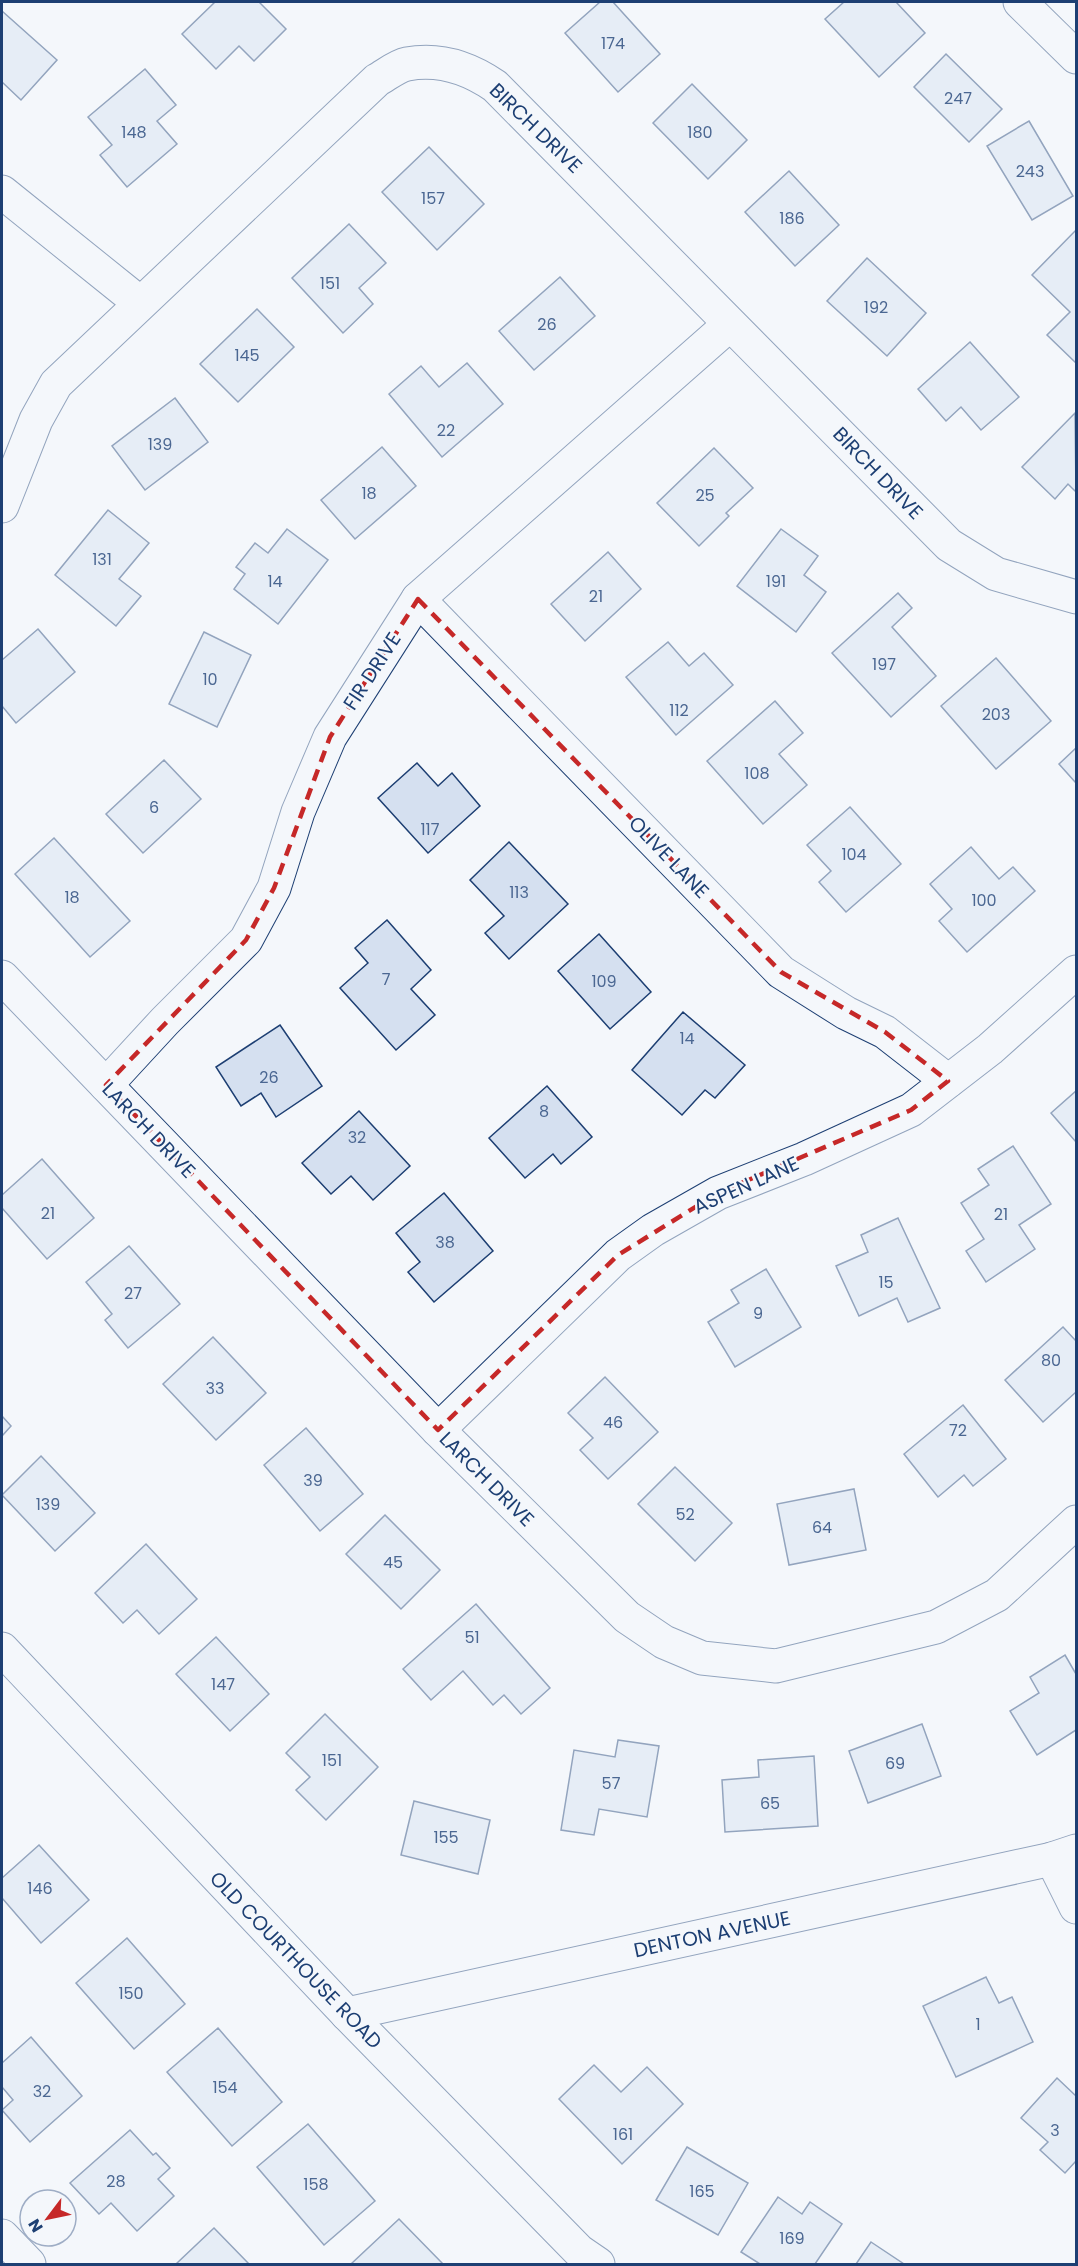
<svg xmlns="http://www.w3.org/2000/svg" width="1078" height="2266" font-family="Poppins,sans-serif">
<rect width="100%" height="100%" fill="#f4f7fb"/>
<g fill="#d5e0f0" stroke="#1d3f73" stroke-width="1.5">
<path d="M215,2H259L286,29L254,61L239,46L216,69L182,34Z"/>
<path d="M600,2H613L660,54L618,92L565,33Z"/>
<path d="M844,2H896L925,33L879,77L825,19Z"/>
<path d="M2,11L57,60L21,100L2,82Z"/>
<path d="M946,54L1002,109L969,142L914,87Z"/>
<path d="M145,69L176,105L157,121L177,144L127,187L100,155L112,145L88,117Z"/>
<path d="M692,84L747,140L708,179L653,123Z"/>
<path d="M1029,121L1073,196L1032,220L987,146Z"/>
<path d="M429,147L484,204L437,250L382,192Z"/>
<path d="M789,171L839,225L795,266L745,212Z"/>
<path d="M349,224L386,263L359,288L373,304L343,333L292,278Z"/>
<path d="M1076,230V363L1047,335L1070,312L1032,275Z"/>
<path d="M867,258L926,313L887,356L827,301Z"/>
<path d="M560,277L595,316L534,370L499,331Z"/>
<path d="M257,309L294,347L238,402L200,364Z"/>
<path d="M970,342L1019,397L981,430L961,407L946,421L918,389Z"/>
<path d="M467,363L503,404L442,457L389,394L421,366L439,387Z"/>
<path d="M175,398L208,442L145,490L112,446Z"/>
<path d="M1075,413L1076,492L1068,484L1055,499L1022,467Z"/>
<path d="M382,447L416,486L355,539L321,500Z"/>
<path d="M714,448L753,488L726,513L729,516L699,546L657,503Z"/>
<path d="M108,510L149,543L119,579L141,596L116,626L55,575Z"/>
<path d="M287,529L328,560L278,624L234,589L245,574L236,567L255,543L268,553Z"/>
<path d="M781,529L818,556L804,575L826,592L796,632L737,586Z"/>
<path d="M608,552L641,589L585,641L551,604Z"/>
<path d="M898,593L912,608L892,627L936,676L891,717L832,653Z"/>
<path d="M38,629L75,672L16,723L2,706V660Z"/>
<path d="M204,632L251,655L217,727L169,704Z"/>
<path d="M668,642L689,666L704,653L733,685L676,735L626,677Z"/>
<path d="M996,658L1051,721L996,769L941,706Z"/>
<path d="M775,701L803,733L779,754L807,785L763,824L707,761Z"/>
<path d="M1076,748V783L1059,764Z"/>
<path d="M164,760L201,799L143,853L106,814Z"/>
<path d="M417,763L438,786L452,773L480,806L428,853L378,798Z"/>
<path d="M850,807L901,864L846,912L819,882L831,871L807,845Z"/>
<path d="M54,838L130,921L90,957L15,874Z"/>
<path d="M509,842L568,904L509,959L485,933L504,916L470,880Z"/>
<path d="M971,847L999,879L1013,867L1035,891L967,952L939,921L952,909L930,884Z"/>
<path d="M387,920L431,970L411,989L435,1015L396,1050L340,988L368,963L355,948Z"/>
<path d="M599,934L651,992L610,1029L558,971Z"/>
<path d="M683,1012L745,1065L715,1098L705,1090L682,1115L632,1070Z"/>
<path d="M280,1025L322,1086L276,1117L261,1093L241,1106L216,1067Z"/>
<path d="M547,1086L592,1137L561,1164L553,1154L525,1178L489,1138Z"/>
<path d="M1076,1091V1142L1051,1113Z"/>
<path d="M359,1111L410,1166L373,1200L351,1176L331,1194L302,1163Z"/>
<path d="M1013,1146L1051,1204L1019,1225L1035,1249L986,1282L966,1251L984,1239L961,1203L989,1185L978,1169Z"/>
<path d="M42,1159L94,1218L47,1259L2,1208V1195Z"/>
<path d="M444,1193L493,1251L434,1302L408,1272L420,1262L396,1233Z"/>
<path d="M898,1218L940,1308L908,1322L897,1298L859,1316L836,1266L868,1252L861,1235Z"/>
<path d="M129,1246L180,1304L128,1348L105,1320L112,1314L86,1282Z"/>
<path d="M766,1269L801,1327L735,1367L708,1322L739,1303L731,1290Z"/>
<path d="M1063,1327L1076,1341V1392L1043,1422L1005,1380Z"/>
<path d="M213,1337L266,1393L216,1440L163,1384Z"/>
<path d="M605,1377L658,1432L608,1479L580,1450L593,1438L568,1413Z"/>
<path d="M963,1405L1006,1459L973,1486L964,1475L938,1497L904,1454Z"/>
<path d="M2,1416L11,1426L2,1436Z"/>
<path d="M306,1428L363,1494L320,1531L264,1465Z"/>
<path d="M41,1456L95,1513L55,1551L2,1495Z"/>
<path d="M675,1467L732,1523L695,1561L638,1504Z"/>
<path d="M854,1489L866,1550L789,1565L777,1504Z"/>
<path d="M385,1515L440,1570L401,1609L346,1554Z"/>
<path d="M146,1544L197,1599L159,1634L137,1610L123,1623L95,1593Z"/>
<path d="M476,1604L550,1688L521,1714L504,1695L493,1705L463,1671L431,1700L403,1669Z"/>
<path d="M216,1637L269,1694L230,1731L176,1674Z"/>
<path d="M1065,1655L1076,1674V1730L1037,1755L1010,1711L1039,1693L1030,1677Z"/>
<path d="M325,1714L378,1767L326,1820L296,1790L310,1777L286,1753Z"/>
<path d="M922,1724L941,1776L868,1803L849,1751Z"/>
<path d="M618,1740L659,1746L647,1817L599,1809L594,1835L561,1830L574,1750L615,1757Z"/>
<path d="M814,1756L818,1826L725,1832L722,1780L759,1777L758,1760Z"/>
<path d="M414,1801L490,1820L478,1874L401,1855Z"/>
<path d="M39,1845L89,1900L41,1943L2,1898V1878Z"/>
<path d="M127,1938L185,2004L134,2049L76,1983Z"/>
<path d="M986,1977L999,2003L1012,1997L1033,2042L956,2077L923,2006Z"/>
<path d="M218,2028L282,2102L232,2146L167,2072Z"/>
<path d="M31,2037L82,2096L30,2142L2,2110L13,2100L2,2087V2063Z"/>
<path d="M594,2065L621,2092L647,2067L683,2104L622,2164L559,2099Z"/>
<path d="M1057,2078L1076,2096V2161L1065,2173L1040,2150L1048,2142L1021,2118Z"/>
<path d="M308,2124L375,2201L324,2245L257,2167Z"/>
<path d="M130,2130L153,2155L156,2153L170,2168L158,2179L174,2196L137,2231L111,2203L99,2214L70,2183Z"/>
<path d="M687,2147L748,2183L718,2235L656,2200Z"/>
<path d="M778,2197L802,2214L810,2202L842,2224L815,2264H760L741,2252Z"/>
<path d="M399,2219L443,2264H351Z"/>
<path d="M214,2228L249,2264H176Z"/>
<path d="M871,2242L904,2264H856Z"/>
</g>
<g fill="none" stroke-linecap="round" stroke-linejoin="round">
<defs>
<g id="minor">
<path d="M1020,2L1076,57"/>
<path d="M2,192L140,303"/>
<path d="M2,506L36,420L56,384L377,80C386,75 397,66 407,64C439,58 469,68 495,86L949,545L996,574L1076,597"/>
<path d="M418,599L781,972L846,1013L885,1032L948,1081"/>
<path d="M2,977L438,1430L627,1617L664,1642L702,1658L776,1666L936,1627L997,1595L1076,1522"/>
<path d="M106,1085L165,1021L246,940L274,888L298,812L330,737L418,599L729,325"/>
<path d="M438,1430L618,1255L653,1230L718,1193L804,1159L911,1110L990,1049L1076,972"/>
<path d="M2,1649L347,2014L579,2251L598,2264"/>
<path d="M1052,1859L1076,1907"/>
<path d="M347,2014L1052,1859L1076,1851"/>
<path d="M2,2236L29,2264"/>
</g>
</defs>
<use href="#minor" stroke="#1d3f73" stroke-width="35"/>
<use href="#minor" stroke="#f4f7fb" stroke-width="33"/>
</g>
<path d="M0 0H1078V2266H0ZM418,599L781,972L885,1032L948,1081L911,1110L718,1193L618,1255L438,1430L106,1085L246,940L274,888L330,737Z" fill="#f4f7fb" fill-opacity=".55" fill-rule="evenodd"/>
<path fill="none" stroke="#c62828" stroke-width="4.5" stroke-dasharray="12 8" stroke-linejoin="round" d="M418,599L781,972L885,1032L948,1081L911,1110L718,1193L618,1255L438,1430L106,1085L246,940L274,888L330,737Z"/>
<g text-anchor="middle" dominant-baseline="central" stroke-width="4.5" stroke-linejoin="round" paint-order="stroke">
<g font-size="16" fill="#4b6792">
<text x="613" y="43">174</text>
<text x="958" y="98">247</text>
<text x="134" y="132">148</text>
<text x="700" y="132">180</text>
<text x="1030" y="171">243</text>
<text x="433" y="198">157</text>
<text x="792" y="218">186</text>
<text x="330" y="283">151</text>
<text x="876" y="307">192</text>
<text x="547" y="324">26</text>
<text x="247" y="355">145</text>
<text x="446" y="430">22</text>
<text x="160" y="444">139</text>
<text x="369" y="493">18</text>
<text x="705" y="495">25</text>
<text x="102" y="559">131</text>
<text x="275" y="581">14</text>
<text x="776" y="581">191</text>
<text x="596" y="596">21</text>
<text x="884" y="664">197</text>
<text x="210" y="679">10</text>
<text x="679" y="710">112</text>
<text x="996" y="714">203</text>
<text x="757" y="773">108</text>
<text x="154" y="807">6</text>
<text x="430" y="829">117</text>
<text x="854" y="854">104</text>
<text x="519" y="892">113</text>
<text x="72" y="897">18</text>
<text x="984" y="900">100</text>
<text x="386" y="979">7</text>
<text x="604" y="981">109</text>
<text x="687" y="1038">14</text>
<text x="269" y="1077">26</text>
<text x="544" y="1111">8</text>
<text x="357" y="1137">32</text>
<text x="48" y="1213">21</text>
<text x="1001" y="1214">21</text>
<text x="445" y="1242">38</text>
<text x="886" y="1282">15</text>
<text x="133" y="1293">27</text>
<text x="758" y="1313">9</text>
<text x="1051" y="1360">80</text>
<text x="215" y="1388">33</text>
<text x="613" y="1422">46</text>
<text x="958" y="1430">72</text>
<text x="313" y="1480">39</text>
<text x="48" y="1504">139</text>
<text x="685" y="1514">52</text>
<text x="822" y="1527">64</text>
<text x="393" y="1562">45</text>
<text x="472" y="1637">51</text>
<text x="223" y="1684">147</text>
<text x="332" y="1760">151</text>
<text x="895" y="1763">69</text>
<text x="611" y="1783">57</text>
<text x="770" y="1803">65</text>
<text x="446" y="1837">155</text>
<text x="40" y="1888">146</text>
<text x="131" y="1993">150</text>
<text x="978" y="2024">1</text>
<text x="225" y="2087">154</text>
<text x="42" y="2091">32</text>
<text x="1055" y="2130">3</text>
<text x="623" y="2134">161</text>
<text x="116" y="2181">28</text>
<text x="316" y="2184">158</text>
<text x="702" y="2191">165</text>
<text x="792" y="2238">169</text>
</g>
<g font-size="20" fill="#1d3f73" stroke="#f4f7fb">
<text transform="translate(536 128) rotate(44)">BIRCH DRIVE</text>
<text transform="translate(878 473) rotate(46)">BIRCH DRIVE</text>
<text transform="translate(372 671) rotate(-57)">FIR DRIVE</text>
<text transform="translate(669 857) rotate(46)">OLIVE LANE</text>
<text transform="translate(149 1130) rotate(46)">LARCH DRIVE</text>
<text transform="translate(746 1185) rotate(-24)">ASPEN LANE</text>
<text transform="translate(487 1479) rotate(45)">LARCH DRIVE</text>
<text transform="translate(712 1934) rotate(-12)">DENTON AVENUE</text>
<text transform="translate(296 1960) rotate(46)">OLD COURTHOUSE ROAD</text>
</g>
</g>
<rect width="1078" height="2266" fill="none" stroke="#1d3f73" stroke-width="6"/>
<g transform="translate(48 2218) rotate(238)"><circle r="28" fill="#f4f7fb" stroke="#9eadc5" stroke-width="1.5"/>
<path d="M0-4.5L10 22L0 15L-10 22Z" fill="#c62828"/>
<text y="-9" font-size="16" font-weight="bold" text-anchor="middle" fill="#1d3f73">N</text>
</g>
</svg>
